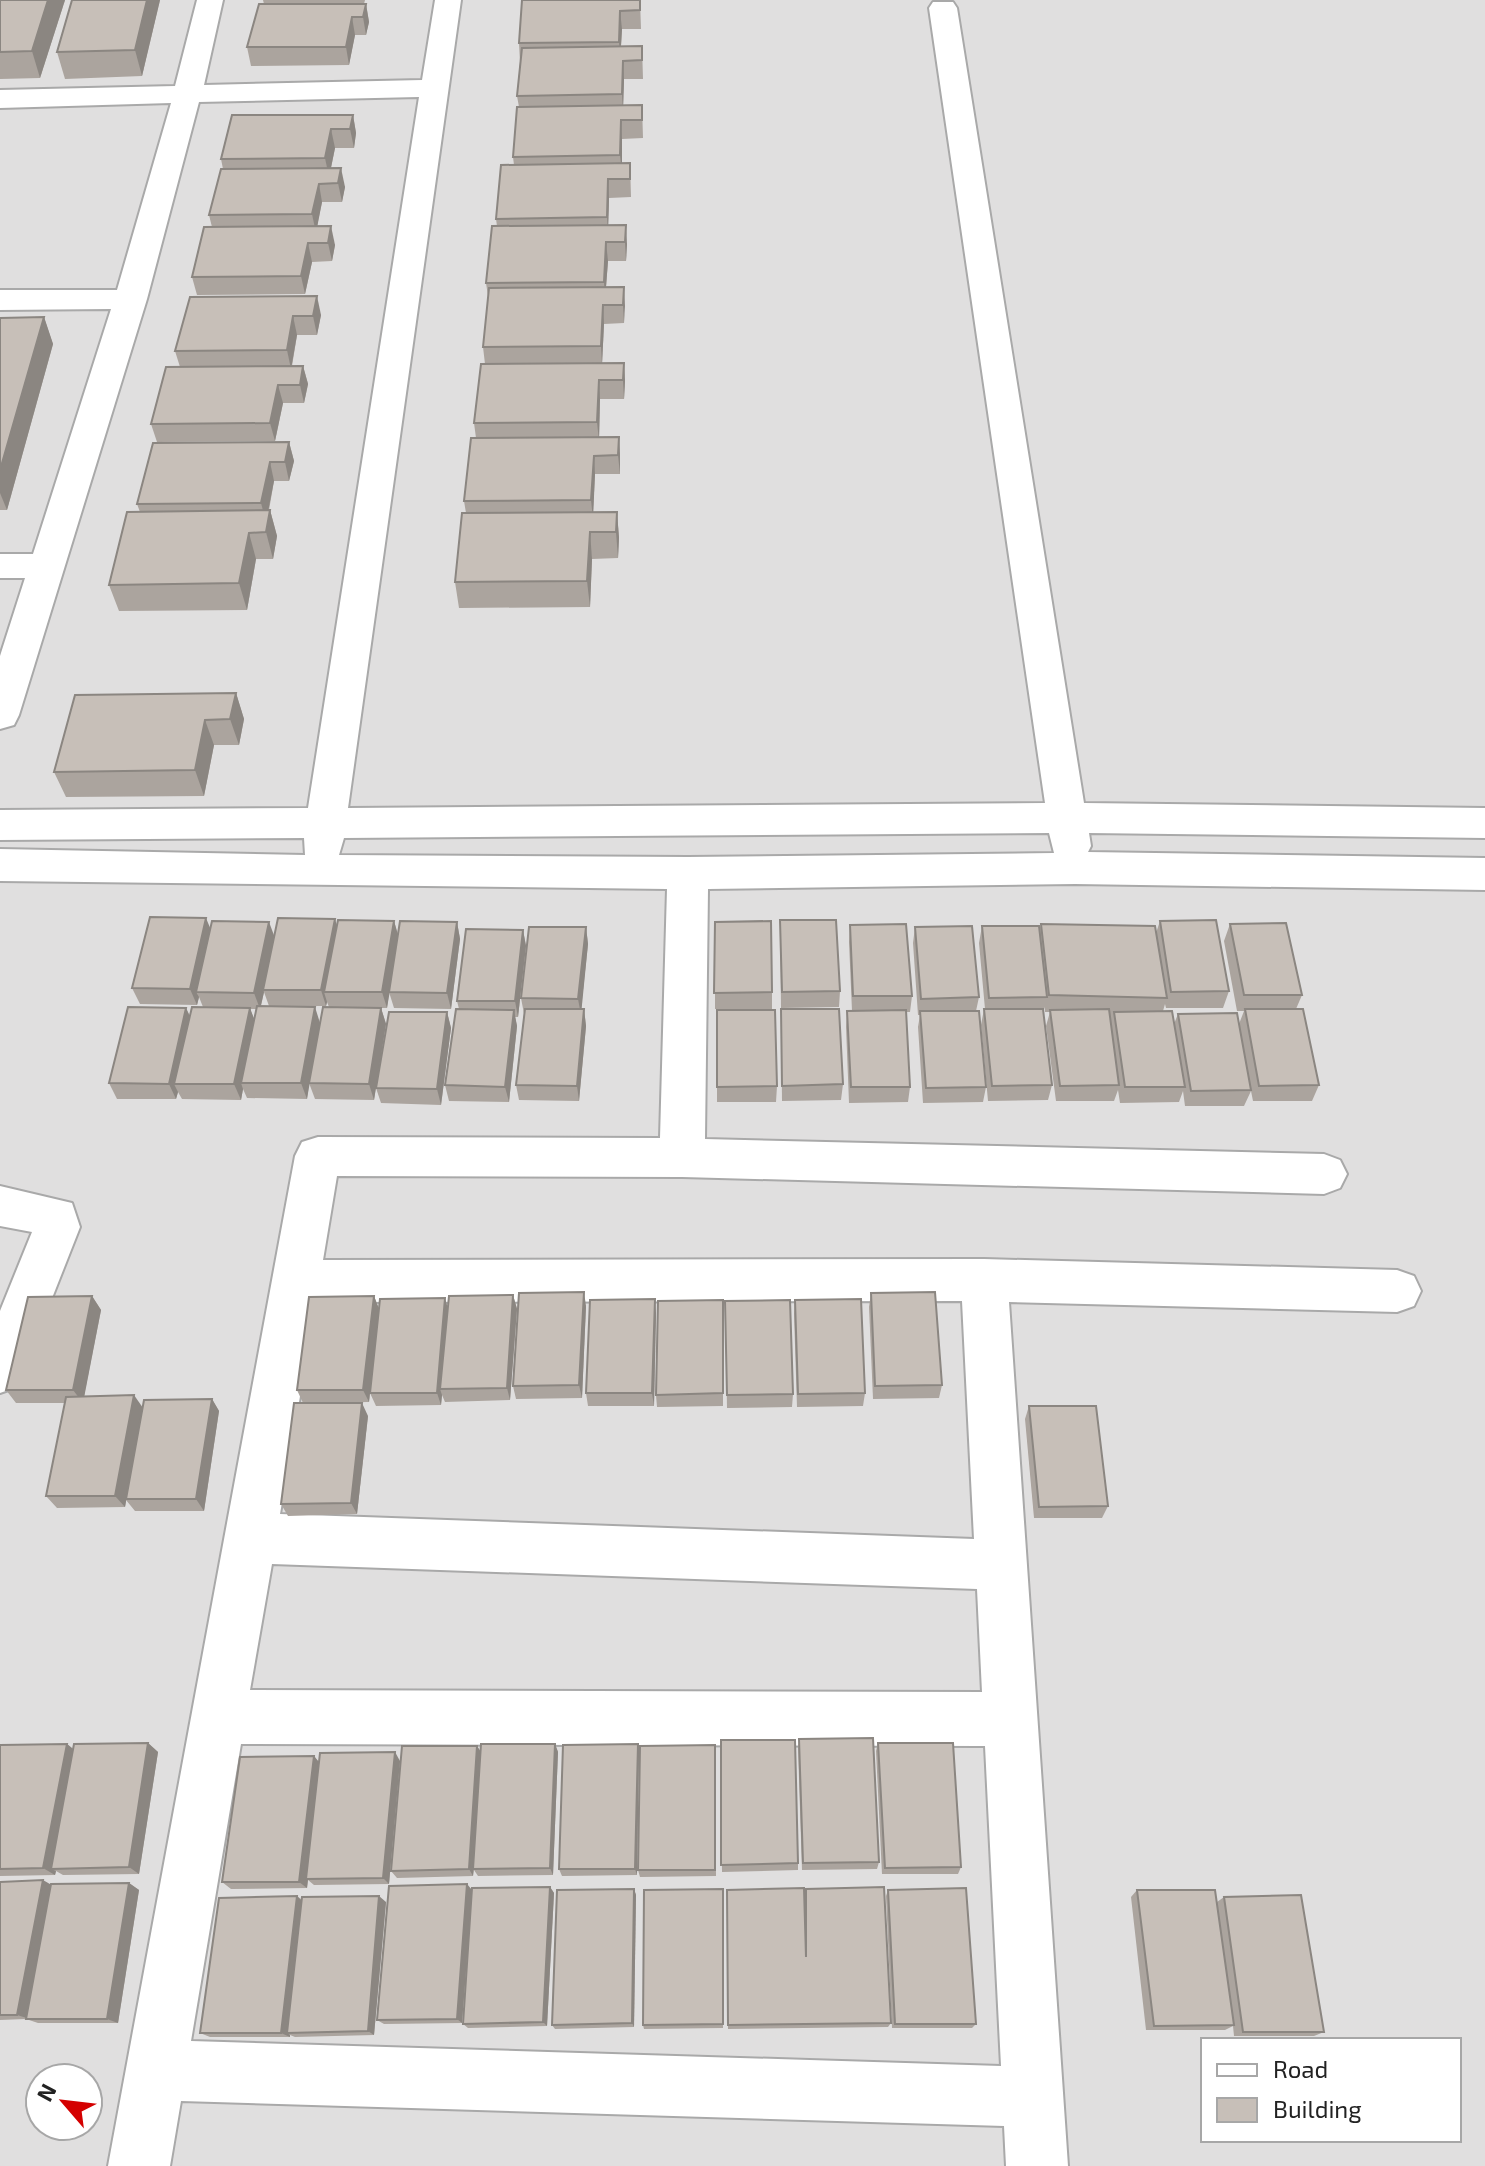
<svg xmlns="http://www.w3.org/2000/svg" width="1485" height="2166" font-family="'Exo 2',sans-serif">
<rect width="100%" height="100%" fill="#f2efe9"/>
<path fill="#e0dfdf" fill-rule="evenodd" d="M0,0H1485V2166H0ZM1203,2040H1459V2140H1203ZM40,2078H88V2126H40Z"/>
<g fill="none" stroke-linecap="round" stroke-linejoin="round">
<defs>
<g id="street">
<path d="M197,0H223L204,85L422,80L435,0H461L348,808L1045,803L929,8L933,2H953L957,8L1084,803L1485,808V838L1089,833L1091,846L1088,852L1485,858V890L1075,884L708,889L705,1139L1324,1154L1340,1160L1347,1174L1340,1188L1324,1194L682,1177L337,1176L323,1260L984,1259L1397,1270L1414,1276L1421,1291L1414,1306L1397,1312L1009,1302L1068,2166H1006L1004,2126L181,2101L170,2166H108L295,1156L302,1142L318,1137L660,1138L667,889L0,881V849L305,855L304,838L0,840V810L308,808L419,97L199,102L147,299L19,715L14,725L0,729V656L25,578H0V554H33L111,309L0,310V290H117L171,103L0,108V90L175,86ZM1049,833L1054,853L688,857L339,855L344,838ZM962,1301L974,1539L280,1514L316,1302ZM272,1564L977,1589L982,1692L250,1690ZM241,1744L985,1746L1001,2066L191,2041Z"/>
<path d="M0,1186L72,1203L80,1227L17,1387L0,1393V1311L32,1232L0,1226Z"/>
</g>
</defs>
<use href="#street" stroke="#a9a9a9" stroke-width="4"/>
<use href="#street" fill="#fff" fill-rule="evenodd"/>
</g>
<g fill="#aba49e" fill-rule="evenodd">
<path d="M0,0H65L40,78L0,79Z"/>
<path d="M72,0H160L142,76L65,79L57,52Z"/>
<path d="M263,0H365L364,4H366L369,22L366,35H355L349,65L251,66L247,47L264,4Z"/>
<path d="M640,0L641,29H622L621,47L642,46L643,79H624L623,105H642L643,138L622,139V163H630L631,197L609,198L608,225L627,244L626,261H608L606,287H624V323L604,324L602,363H624L625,381L624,399H600L599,437H619L620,455V474H595L593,512H617L619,538L618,558L592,559L590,607L459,608L455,582L466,513L464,501L476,438L474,423L485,364L483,347L488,296L486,283L497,226L496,219L514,165L513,157L519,107L517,96L520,62L519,43Z"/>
<path d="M353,115L356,133L354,148H335L331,168L345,187L342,202H322L317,226L335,245L332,261L312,262L305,294L197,295L192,277L212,227L209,215L223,169L221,159Z"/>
<path d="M190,297L321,315L317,335H297L292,366H303L308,384L304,403H283L275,441L157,442L151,424L180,367L175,351Z"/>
<path d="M44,317L53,344L7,510H0V318Z"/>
<path d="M289,442L294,461L289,481H274L269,510H270L277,536L273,559H256L247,610L119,611L109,585L140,512L137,504Z"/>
<path d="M236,693L244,719L239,745H214L204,796L66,797L54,772Z"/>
<path d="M780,920L840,991L839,1007L781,1008Z"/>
<path d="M394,921L398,936L457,922L460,939L451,1009L394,1008L389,992L387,1008H381L386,1024L374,1100L315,1099L309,1083L307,1099L247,1098L243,1089L241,1100L182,1099L178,1092L176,1099H117L109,1083L186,1008L190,1016L203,1007L199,997L197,1005L140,1004L132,988L211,929L274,937L337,926ZM264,992L269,1006H326L327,1002L329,1007L320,1023L261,1006ZM250,1009H256L254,1019Z"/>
<path d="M1160,921L1229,991L1223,1008H1166L1165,1004L1163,1011L1174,1024L1178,1014L1239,1024L1244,1011H1237L1224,941L1230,924L1302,995L1296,1009L1319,1085L1312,1101H1253L1251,1091L1244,1106H1185L1183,1091L1179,1102L1120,1103L1118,1090L1114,1101H1056L1046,1026L1050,1012H1045V1007L1043,1013L1052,1085L1048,1100L988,1101L981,1025L984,1009H985L979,943L982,926L1039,931L1041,924L1156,933Z"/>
<path d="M715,922L772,992V1009H715Z"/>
<path d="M850,925L912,996L910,1012H906L910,1087L908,1102L849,1103L846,1027L847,1011H852L849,942Z"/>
<path d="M586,927L588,944L581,1009H584L586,1026L579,1101L519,1100L516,1085L524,1014L521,998Z"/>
<path d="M915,927L979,997L976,1011L986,1087L983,1102L923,1103L918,1027L920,1015H918L913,943Z"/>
<path d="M523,930L526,946L518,1017H515L517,1026L509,1102L449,1101L445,1085L459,1009L457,1001Z"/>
<path d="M781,1009L843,1084L841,1100L782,1101Z"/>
<path d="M717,1010L777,1086L776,1102H717Z"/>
<path d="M447,1012L451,1028L441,1105L381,1103L376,1088Z"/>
<path d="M871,1293L942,1385L939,1398L873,1399L869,1307Z"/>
<path d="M513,1295L517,1309L510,1400L445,1402L442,1395L441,1405L376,1406L370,1393L448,1308Z"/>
<path d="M92,1296L101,1310L84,1396L143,1408L212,1399L219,1411L204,1511H135L126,1500L125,1507L57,1508L46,1496L65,1403H16L6,1390Z"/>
<path d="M374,1296L379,1309L369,1402L303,1403L297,1390Z"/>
<path d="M723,1300V1406L657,1407L656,1395Z"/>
<path d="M795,1300L865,1393L863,1406L797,1407L794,1314Z"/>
<path d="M725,1301L793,1394L792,1407L727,1408Z"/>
<path d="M586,1306L582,1398L516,1399L513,1386Z"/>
<path d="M656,1313L654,1406H588L586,1393Z"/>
<path d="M1029,1406L1108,1506L1102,1518H1034L1025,1419Z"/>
<path d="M368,1416L357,1514L288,1516L281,1504Z"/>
<path d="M799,1739L879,1862L877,1869L802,1870L798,1748Z"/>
<path d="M721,1740L798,1863V1870L722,1872Z"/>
<path d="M148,1743L158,1752L139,1874L63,1875L56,1871L55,1875L0,1876V1745L67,1744L73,1749Z"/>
<path d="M878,1743L961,1867L958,1874H882L876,1751Z"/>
<path d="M555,1744L558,1752L553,1875L478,1876L474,1870L473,1876L397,1878L391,1871L477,1746L481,1752Z"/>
<path d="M638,1744L639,1752L637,1875L562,1876L559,1869Z"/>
<path d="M715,1753L716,1876L640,1877L638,1870Z"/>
<path d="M314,1756L319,1762L400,1761L389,1884L314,1885L308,1880L307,1888L231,1889L222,1882Z"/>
<path d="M0,1882L51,1885L129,1883L139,1890L118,2023H38L26,2019L0,2020Z"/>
<path d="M550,1887L554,1893L547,2026L468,2028L463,2024L469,1932L462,2023L384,2024L377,2020L472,1890Z"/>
<path d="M634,1889L636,1895L634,2027L555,2029L552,2025Z"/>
<path d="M723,1889V2028L644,2029L643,2025Z"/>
<path d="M806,1889L891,2023L888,2027L728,2029L727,1890L805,1922Z"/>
<path d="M888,1890L976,2024L972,2028H892L886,1896Z"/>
<path d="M1137,1890L1217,1902L1224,1897L1324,2032L1314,2036H1234L1233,2026L1225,2030H1146L1131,1897Z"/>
<path d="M297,1896L302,1900L386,1902L374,2035L295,2037L290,2035V2037H210L200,2033Z"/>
</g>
<g fill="#8b8681">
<path d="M48,0H65L40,78L32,51Z"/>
<path d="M147,0H160L142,76L135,50Z"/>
<path d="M366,4L369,22L366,35L363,17Z"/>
<path d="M620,11L622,29L620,60L619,42Z"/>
<path d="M352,17L355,35L349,65L346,47Z"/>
<path d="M623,61L624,79L623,113L622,94Z"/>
<path d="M353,115L356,133L354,148L350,129Z"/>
<path d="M621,120L622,139V174L620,155Z"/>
<path d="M331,129L335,148L329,177L325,158Z"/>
<path d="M341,168L345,187L342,202L338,183Z"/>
<path d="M608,179L609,198L608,236L607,217Z"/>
<path d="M319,184L322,202L316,233L312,214Z"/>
<path d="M626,225L627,244L626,261L625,242Z"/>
<path d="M331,226L335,245L332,261L328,243Z"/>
<path d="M606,242L608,261L605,300L604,282Z"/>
<path d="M308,243L312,262L305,294L301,276Z"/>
<path d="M624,287L625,306L624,323L623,305Z"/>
<path d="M317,296L321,315L317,335L313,316Z"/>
<path d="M603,305L604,324L602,365L601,346Z"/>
<path d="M293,316L297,335L291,369L287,350Z"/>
<path d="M44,317L53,344L7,510L0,493V470Z"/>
<path d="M624,363L625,381L624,399L623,380Z"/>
<path d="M303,366L308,384L304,403L300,385Z"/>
<path d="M599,380L600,399L599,441L597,422Z"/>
<path d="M278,385L283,403L275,441L270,423Z"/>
<path d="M619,437L620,455V474L618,455Z"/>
<path d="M289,442L294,461L289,481L285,462Z"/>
<path d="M594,456L595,474L593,519L591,500Z"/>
<path d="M270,462L274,481L266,522L261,503Z"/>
<path d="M270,510L277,536L273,559L266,532Z"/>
<path d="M617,512L619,538L618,558L616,532Z"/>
<path d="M590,532L592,559L590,607L587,581Z"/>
<path d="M249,533L256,559L247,610L239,583Z"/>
<path d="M236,693L244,719L239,745L230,719Z"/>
<path d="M205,720L214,745L204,796L195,770Z"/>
<path d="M206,918L213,935L196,992L199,997L197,1005L190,989Z"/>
<path d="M335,919L340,936L324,992L327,1002L326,1006L321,990Z"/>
<path d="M394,921L399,938L387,1008L382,992Z"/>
<path d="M269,922L275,938L263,990L264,992L260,1009L254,993Z"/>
<path d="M457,922L460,939L451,1009L447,993Z"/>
<path d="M586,927L588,944L581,1015L578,999Z"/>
<path d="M523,930L526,946L518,1017L515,1001Z"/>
<path d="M315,1007L320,1023L307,1099L301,1083Z"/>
<path d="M186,1008L193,1024L174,1084L178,1092L176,1099L169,1084Z"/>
<path d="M250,1008L256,1024L241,1083L243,1089L241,1100L234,1084Z"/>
<path d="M381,1008L386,1024L374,1100L369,1084Z"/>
<path d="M584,1009L586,1026L579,1101L577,1086Z"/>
<path d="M514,1010L517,1026L509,1102L505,1087Z"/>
<path d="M447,1012L451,1028L441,1105L437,1089Z"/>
<path d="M584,1292L586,1306L582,1398L579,1385Z"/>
<path d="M513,1295L517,1309L510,1400L507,1388Z"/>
<path d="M92,1296L101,1310L83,1403L73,1390Z"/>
<path d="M374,1296L379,1309L369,1402L363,1390Z"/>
<path d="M445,1298L449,1312L440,1389L442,1395L441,1405L437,1393Z"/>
<path d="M655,1299L656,1313L654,1406L652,1393Z"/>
<path d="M134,1395L143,1408L125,1507L115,1496Z"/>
<path d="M212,1399L219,1411L204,1511L196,1499Z"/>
<path d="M362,1403L368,1416L357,1514L351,1503Z"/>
<path d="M148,1743L158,1752L139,1874L129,1867Z"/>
<path d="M67,1744L78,1753L51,1869L56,1871L55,1875L43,1868Z"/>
<path d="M555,1744L558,1752L553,1875L550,1868Z"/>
<path d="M638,1744L639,1752L637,1875L635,1869Z"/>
<path d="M477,1746L482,1754L473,1876L469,1869Z"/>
<path d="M395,1752L400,1761L389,1884L383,1878Z"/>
<path d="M314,1756L321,1765L307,1888L299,1882Z"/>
<path d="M43,1880L55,1887L30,2019L17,2015Z"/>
<path d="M129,1883L139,1890L118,2023L107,2019Z"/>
<path d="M467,1884L472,1890L462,2023L457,2019Z"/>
<path d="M550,1887L554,1893L547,2026L543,2022Z"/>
<path d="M634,1889L636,1895L634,2027L632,2023Z"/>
<path d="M297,1896L304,1903L287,2033L290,2035V2037L281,2033Z"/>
<path d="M379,1896L386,1902L374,2035L368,2031Z"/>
</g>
<g fill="#c7bfb8" stroke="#8b8681" stroke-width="2">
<path d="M0,0H48L32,51L0,52Z"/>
<path d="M72,0H147L135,50L57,52Z"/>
<path d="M522,0H640V10L620,11L619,42L519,43Z"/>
<path d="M259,4H366L363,17H352L346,47H247Z"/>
<path d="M642,46V60L623,61L622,94L517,96L522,48Z"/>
<path d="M642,105V120H621L620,155L513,157L517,107Z"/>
<path d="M232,115H353L350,129H331L325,158L221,159Z"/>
<path d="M630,163V179H608L607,217L496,219L501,165Z"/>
<path d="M341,168L338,183L319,184L312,214L209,215L221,169Z"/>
<path d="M626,225L625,242H606L604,282L486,283L492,226Z"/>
<path d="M331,226L328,243H308L301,276L192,277L204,227Z"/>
<path d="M624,287L623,305H603L601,346L483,347L489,288Z"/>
<path d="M317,296L313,316H293L287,350L175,351L190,297Z"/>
<path d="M44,317L0,470V318Z"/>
<path d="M624,363L623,380H599L597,422L474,423L481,364Z"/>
<path d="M303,366L300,385H278L270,423L151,424L166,367Z"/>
<path d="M619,437L618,455L594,456L591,500L464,501L471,438Z"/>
<path d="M289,442L285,462H270L261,503L137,504L153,443Z"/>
<path d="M270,510L266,532L249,533L239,583L109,585L127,512Z"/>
<path d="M617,512L616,532H590L587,581L455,582L462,513Z"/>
<path d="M236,693L230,719L205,720L195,770L54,772L75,695Z"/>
<path d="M150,917L206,918L190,989L132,988Z"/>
<path d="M278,918L335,919L321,990H263Z"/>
<path d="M338,920L394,921L382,992H324Z"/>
<path d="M780,920H836L840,991L782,992Z"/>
<path d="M1216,920L1229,991L1171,992L1160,921Z"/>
<path d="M212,921L269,922L254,993L196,992Z"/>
<path d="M400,921L457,922L447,993L389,992Z"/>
<path d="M771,921L772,992L714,993L715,922Z"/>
<path d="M1286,923L1302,995H1244L1230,924Z"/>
<path d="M906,924L912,996H853L850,925Z"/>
<path d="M1041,924L1155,926L1167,998L1049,995Z"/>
<path d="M972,926L979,997L921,999L915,927Z"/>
<path d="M982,926H1039L1047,997L989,998Z"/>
<path d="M529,927H586L578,999L521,998Z"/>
<path d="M466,929L523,930L515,1001H457Z"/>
<path d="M257,1006L315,1007L301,1083H241Z"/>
<path d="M128,1007L186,1008L169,1084L109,1083Z"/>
<path d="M192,1007L250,1008L234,1084H174Z"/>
<path d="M323,1007L381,1008L369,1084L309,1083Z"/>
<path d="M456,1009L514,1010L505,1087L445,1085Z"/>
<path d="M525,1009H584L577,1086L516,1085Z"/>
<path d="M781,1009H839L843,1084L782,1086Z"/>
<path d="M984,1009H1043L1052,1085L992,1086Z"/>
<path d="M1109,1009L1119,1085L1060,1086L1050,1010Z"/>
<path d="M1245,1009H1303L1319,1085L1259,1086Z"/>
<path d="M717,1010H775L777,1086L717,1087Z"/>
<path d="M906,1010L910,1087H851L847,1011Z"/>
<path d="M920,1011H979L986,1087L926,1088Z"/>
<path d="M1172,1011L1185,1087H1125L1114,1012Z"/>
<path d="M389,1012H447L437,1089L376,1088Z"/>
<path d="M1237,1013L1251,1090L1191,1091L1178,1014Z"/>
<path d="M584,1292L579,1385L513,1386L519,1293Z"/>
<path d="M935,1292L942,1385L875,1386L871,1293Z"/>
<path d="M513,1295L507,1388L440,1389L449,1296Z"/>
<path d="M92,1296L73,1390H6L28,1297Z"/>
<path d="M374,1296L363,1390H297L309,1297Z"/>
<path d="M445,1298L437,1393H370L380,1299Z"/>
<path d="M655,1299L652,1393H586L590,1300Z"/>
<path d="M861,1299L865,1393L798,1394L795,1300Z"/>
<path d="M723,1300V1393L656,1395L658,1301Z"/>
<path d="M790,1300L793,1394L727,1395L725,1301Z"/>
<path d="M134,1395L115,1496H46L66,1397Z"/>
<path d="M212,1399L196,1499H126L144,1400Z"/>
<path d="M294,1403H362L351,1503L281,1504Z"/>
<path d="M1029,1406H1096L1108,1506L1039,1507Z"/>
<path d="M873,1738L879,1862L803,1863L799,1739Z"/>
<path d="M721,1740H795L798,1863L721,1865Z"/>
<path d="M148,1743L129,1867L51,1869L74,1744Z"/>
<path d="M878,1743H953L961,1867L885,1868Z"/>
<path d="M67,1744L43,1868L0,1869V1745Z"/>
<path d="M481,1744H555L550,1868L473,1869Z"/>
<path d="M638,1744L635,1869H559L563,1745Z"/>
<path d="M715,1745V1870H638L640,1746Z"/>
<path d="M402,1746H477L469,1869L391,1871Z"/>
<path d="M395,1752L383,1878L306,1879L320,1753Z"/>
<path d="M314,1756L299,1882H222L240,1757Z"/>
<path d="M43,1880L17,2015H0V1882Z"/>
<path d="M129,1883L107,2019H26L51,1884Z"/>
<path d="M467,1884L457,2019L377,2020L389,1886Z"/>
<path d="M550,1887L543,2022L463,2024L472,1888Z"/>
<path d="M884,1887L891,2023L728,2025L727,1890L804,1888L806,1957V1889Z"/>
<path d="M966,1888L976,2024H895L888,1890Z"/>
<path d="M634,1889L632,2023L552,2025L557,1890Z"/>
<path d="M723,1889V2024L643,2025L644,1890Z"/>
<path d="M1137,1890H1215L1234,2025L1154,2026Z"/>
<path d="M1301,1895L1324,2032H1243L1224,1897Z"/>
<path d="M297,1896L281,2033H200L219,1898Z"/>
<path d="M379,1896L368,2031L287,2033L302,1897Z"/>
</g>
<rect x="1201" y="2038" width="260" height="104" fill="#ffffff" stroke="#a7a7a7" stroke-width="2"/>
<rect x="1217" y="2064" width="40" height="12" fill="#ffffff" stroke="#a7a7a7" stroke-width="2"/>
<text x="1273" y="2078" font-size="24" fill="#222222">Road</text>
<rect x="1217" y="2098" width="40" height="24" fill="#c7bfb8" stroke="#a7a7a7" stroke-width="2"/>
<text x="1273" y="2118" font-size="24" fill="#222222">Building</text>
<g transform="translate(64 2102) rotate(298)"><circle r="38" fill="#ffffff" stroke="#a7a7a7" stroke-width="2"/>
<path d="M0-6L14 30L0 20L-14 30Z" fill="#d40000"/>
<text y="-12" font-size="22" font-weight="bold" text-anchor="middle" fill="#222222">N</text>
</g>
</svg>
